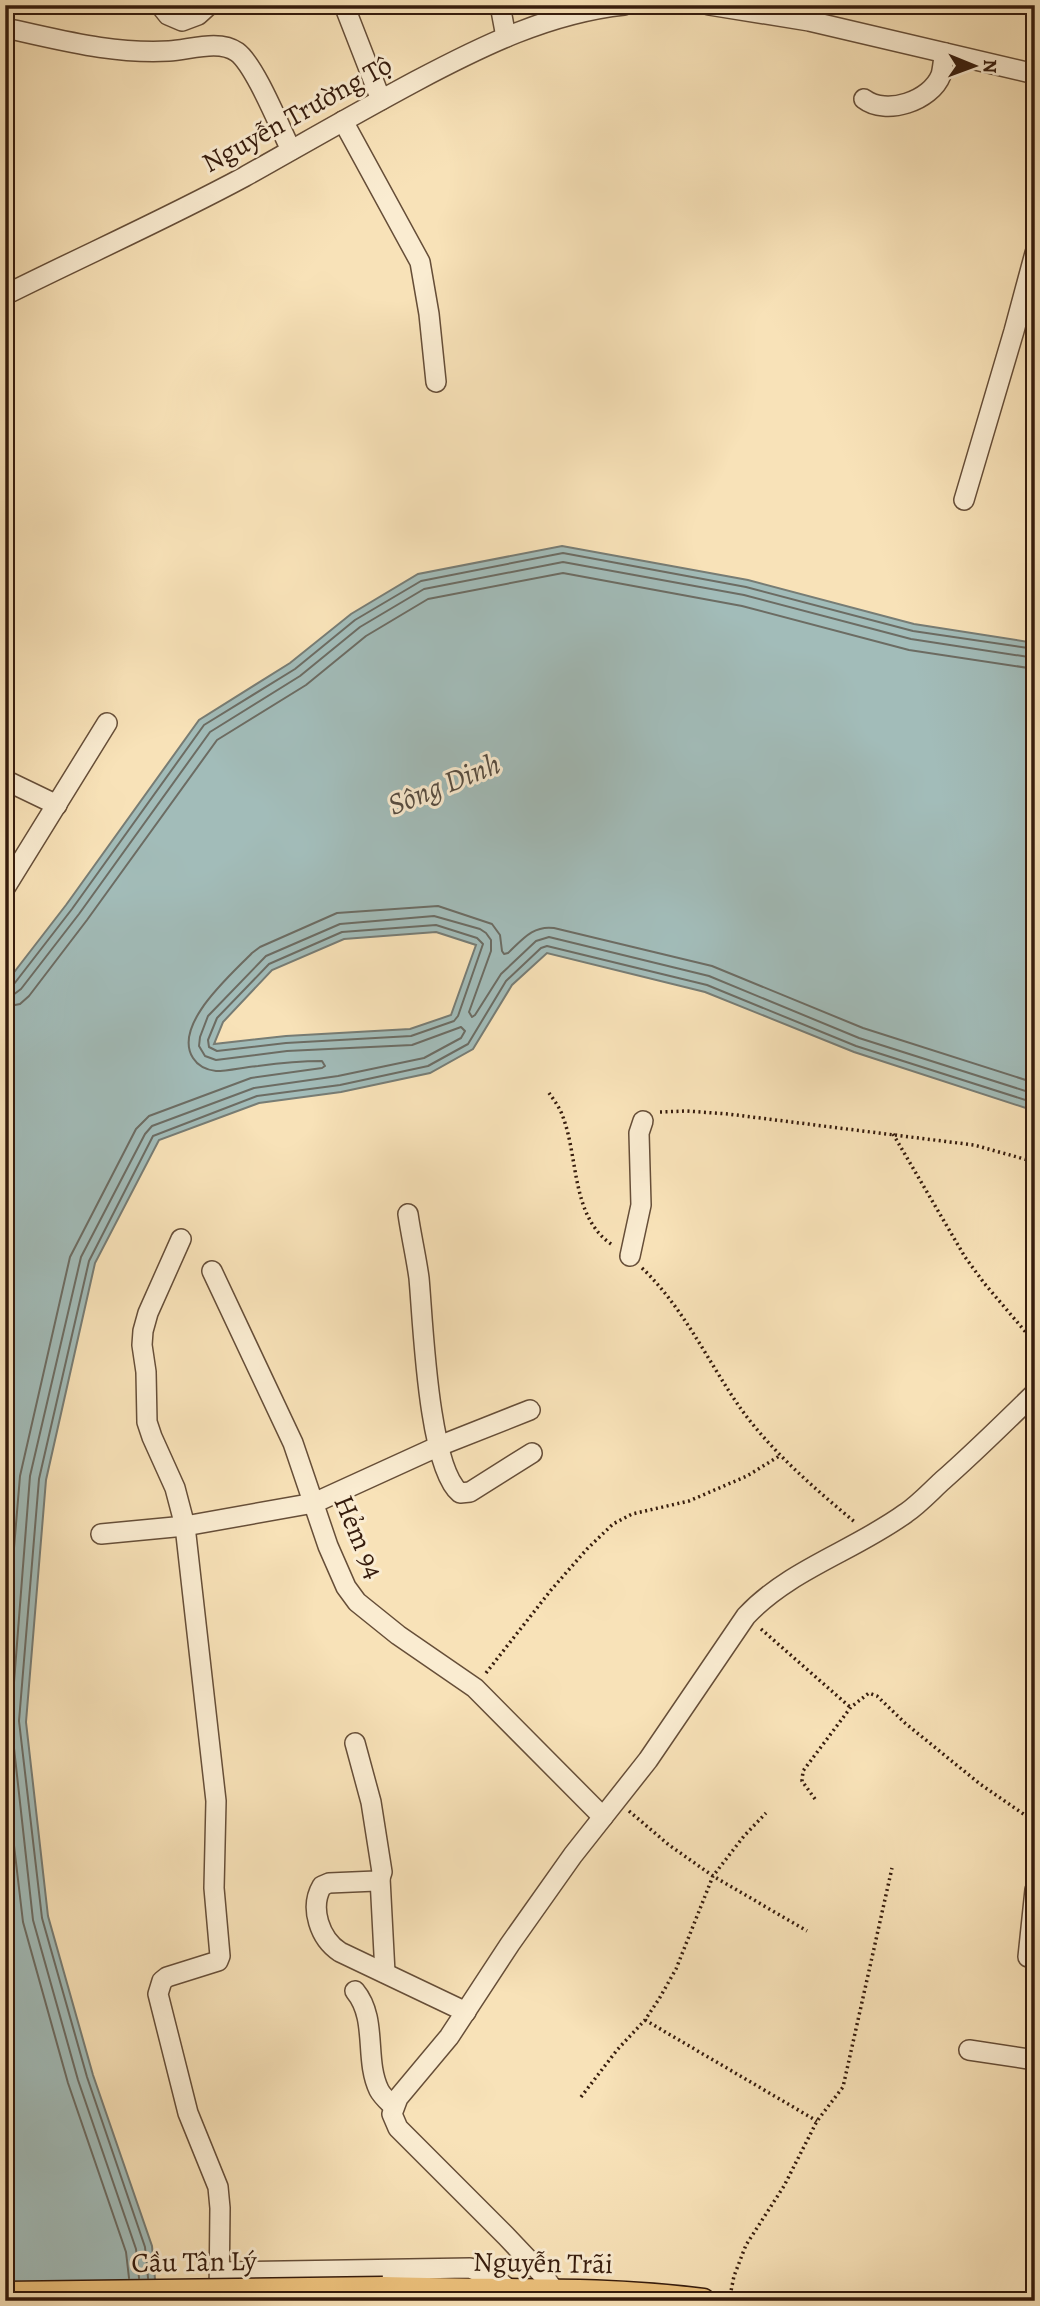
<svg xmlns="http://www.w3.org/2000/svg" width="1040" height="2306" font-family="Alegreya,serif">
<rect width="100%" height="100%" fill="#f8e2b8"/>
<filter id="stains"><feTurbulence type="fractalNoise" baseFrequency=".00286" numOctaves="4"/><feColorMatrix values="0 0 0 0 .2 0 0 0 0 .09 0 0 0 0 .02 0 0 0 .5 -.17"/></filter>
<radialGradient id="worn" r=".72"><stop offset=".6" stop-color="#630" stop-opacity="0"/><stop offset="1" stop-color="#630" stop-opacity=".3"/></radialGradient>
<path fill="#a2bcb9" stroke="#777c74" stroke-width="2" fill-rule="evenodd" d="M562,546L748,580L914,624L1035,643V1111L854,1052L705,992L547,953L512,985L473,1049L430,1073L341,1092L259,1103L159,1140L95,1263L46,1480L26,1722L48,1916L93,2075L152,2246L157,2301H5V984L66,905L199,720L290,663L351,614L418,574ZM436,932L476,945L451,1015L410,1029L286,1036L214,1044L223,1022L272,970L344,939Z"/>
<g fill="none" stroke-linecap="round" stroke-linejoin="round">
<g stroke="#6c6c63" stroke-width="2">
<path d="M436,925L477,938L483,944L458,1016L454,1021L411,1036L286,1043L217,1051L209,1047L208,1040L217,1018L269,964L342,932Z"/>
<path d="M5,987L14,984L72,909L204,725L295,669L355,620L421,581L563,553L746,587L913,631L1035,649"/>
<path d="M5,996L13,995L21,989L79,914L210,732L300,676L360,627L424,589L563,562L744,595L911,639L1035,658"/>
<path d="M5,1007L20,1004L29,996L87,920L217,740L306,685L366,636L428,599L563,573L742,606L909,650L1035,669"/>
<path d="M5,1656L20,1476L70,1257L136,1129L149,1116L251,1078L322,1068L325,1066L322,1061C301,1061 280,1063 258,1066C244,1067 229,1071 216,1071C207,1070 198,1066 193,1058C172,1025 232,974 252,953L260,947L337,913L438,906L492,924L500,935L502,951L504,954L508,953C522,940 533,925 554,928L712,966L863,1028L1035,1083"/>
<path d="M5,1769L23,1922L68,2083L126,2252L129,2278"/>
<path d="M139,2278L136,2249L78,2080L33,1920L11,1721L30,1476L81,1257L145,1134L152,1126L254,1088L338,1076L424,1058L461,1038L465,1031L461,1027L412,1045L287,1051L216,1060L205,1056L199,1046L200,1037L208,1016L266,956L340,924L434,916L480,929L486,933L491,940V951L469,1012L472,1017L475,1015L501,974L536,941L549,937L709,976L859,1038L1035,1094"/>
<path d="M148,2278L145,2247L87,2077L42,1918L19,1721L39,1479L89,1261L153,1136L257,1096L340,1085L428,1066L468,1044L506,981L541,948L547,946L707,985L856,1046L1035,1103"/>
</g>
<defs>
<g id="minor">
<path d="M160,5L168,15L182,21L198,15L209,5"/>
<path d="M344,5L381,100"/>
<path d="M500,5L506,37"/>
<path d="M709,5L809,21L1035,74"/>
<path d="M5,28C62,40 110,54 169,51C189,50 219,39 237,52C255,65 280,128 291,150"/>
<path d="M864,99C886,116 931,101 941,75C943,68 943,60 945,53"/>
<path d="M343,121L420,262L429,314L436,382"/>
<path d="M5,295C85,255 166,219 244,177C301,145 358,112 416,81C482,46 549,13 624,5"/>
<path d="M964,500L1014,331L1035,253"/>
<path d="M5,780L57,805"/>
<path d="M5,888L107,723"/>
<path d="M408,1214C411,1235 416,1256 419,1278C423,1321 428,1467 460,1493L470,1492L532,1453"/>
<path d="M181,1239L148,1313L143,1331L142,1345L146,1372L147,1422L152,1437L175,1488L185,1526L216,1801L214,1888L220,1956L218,1961L167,1977L162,1981L158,1994L188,2113L218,2187L220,2208L219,2301"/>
<path d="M630,1256L641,1205L639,1133L643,1121"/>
<path d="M212,1271L293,1443L328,1546L346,1587L357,1602L398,1635L475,1688L603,1817"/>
<path d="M101,1534L185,1526L314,1503L439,1446L530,1410"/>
<path d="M355,1743L371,1802L382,1872L380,1878L376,1881L329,1883L322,1886C309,1908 320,1939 340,1952L466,2012"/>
<path d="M380,1878L385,1973"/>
<path d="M1028,1957L1035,1890"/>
<path d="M355,1991C378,2019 364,2059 379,2090C382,2096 389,2102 394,2107"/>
<path d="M969,2050L1035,2060"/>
<path d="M220,2272L470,2268L496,2279L511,2291L510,2297"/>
<path d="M554,2290L542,2274L506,2236L398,2128L392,2114L398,2098L449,2037L510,1944L573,1855L648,1760L746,1616C790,1569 854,1551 906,1513C919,1504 930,1492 942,1481C974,1453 1004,1423 1035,1393"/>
</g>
<path id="major" d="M383,2289C490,2293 596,2287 703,2301"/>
</defs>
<use href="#minor" stroke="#664e38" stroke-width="22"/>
<use href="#major" stroke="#361c0d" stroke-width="27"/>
<g stroke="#361c0d" stroke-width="3.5" stroke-dasharray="2 3.5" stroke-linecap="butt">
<path d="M549,1093C554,1100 560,1108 563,1117C579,1160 571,1219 614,1246"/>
<path d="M660,1112L687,1111L728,1114L974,1145L1035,1162"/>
<path d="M893,1134L965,1257L984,1283L1035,1343"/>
<path d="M642,1268C684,1308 708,1362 741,1409C772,1452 815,1489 856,1523"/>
<path d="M761,1629L850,1707"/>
<path d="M486,1673L551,1590L587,1549L613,1524L632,1514L689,1501L747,1476L781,1455"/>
<path d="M815,1799L802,1781L803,1771L851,1707L869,1693L877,1696L905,1723L980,1784L1035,1822"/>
<path d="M629,1811L669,1845L713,1876L807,1931"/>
<path d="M645,2020L817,2121"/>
<path d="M581,2097L617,2050L645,2020L659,1999L676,1969L713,1876L744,1836L766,1813"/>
<path d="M729,2301L734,2276L746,2245L784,2186L817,2121L843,2087L892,1868"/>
</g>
<use href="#minor" stroke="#faecd1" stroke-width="19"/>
<use href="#major" stroke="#ecc17c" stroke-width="24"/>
<defs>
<path id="major-bridge" d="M5,2294L383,2289"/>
</defs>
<use href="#major-bridge" stroke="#361c0d" stroke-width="27" stroke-linecap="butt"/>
<use href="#major-bridge" stroke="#ecc17c" stroke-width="24"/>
</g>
<g text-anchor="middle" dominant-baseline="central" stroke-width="6" stroke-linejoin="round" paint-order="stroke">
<g font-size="28" fill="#361c0d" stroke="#faecd1">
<text transform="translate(297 114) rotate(-29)">Nguyễn Trường Tộ</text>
<text transform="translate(359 1537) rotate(67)">Hẻm 94</text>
<text transform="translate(194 2262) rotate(-1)">Cầu Tân Lý</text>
<text transform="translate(543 2263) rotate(1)">Nguyễn Trãi</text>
</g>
<g font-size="30" font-style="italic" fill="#564c41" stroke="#faecd1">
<text transform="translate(444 784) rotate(-22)">Sông Dinh</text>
</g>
</g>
<rect width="1040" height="2306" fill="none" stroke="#f8e2b8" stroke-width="28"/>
<rect x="7" y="7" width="1026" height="2292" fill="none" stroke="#361c0d" stroke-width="3.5"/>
<rect x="14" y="14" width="1012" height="2278" fill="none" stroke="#361c0d" stroke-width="2"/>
<g transform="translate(974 66) rotate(91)" stroke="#faecd1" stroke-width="5" paint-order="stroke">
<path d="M0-5L12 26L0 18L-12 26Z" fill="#361c0d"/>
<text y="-10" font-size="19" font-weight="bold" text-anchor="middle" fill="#361c0d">N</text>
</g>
<rect width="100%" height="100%" filter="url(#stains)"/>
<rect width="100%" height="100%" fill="url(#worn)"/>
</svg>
